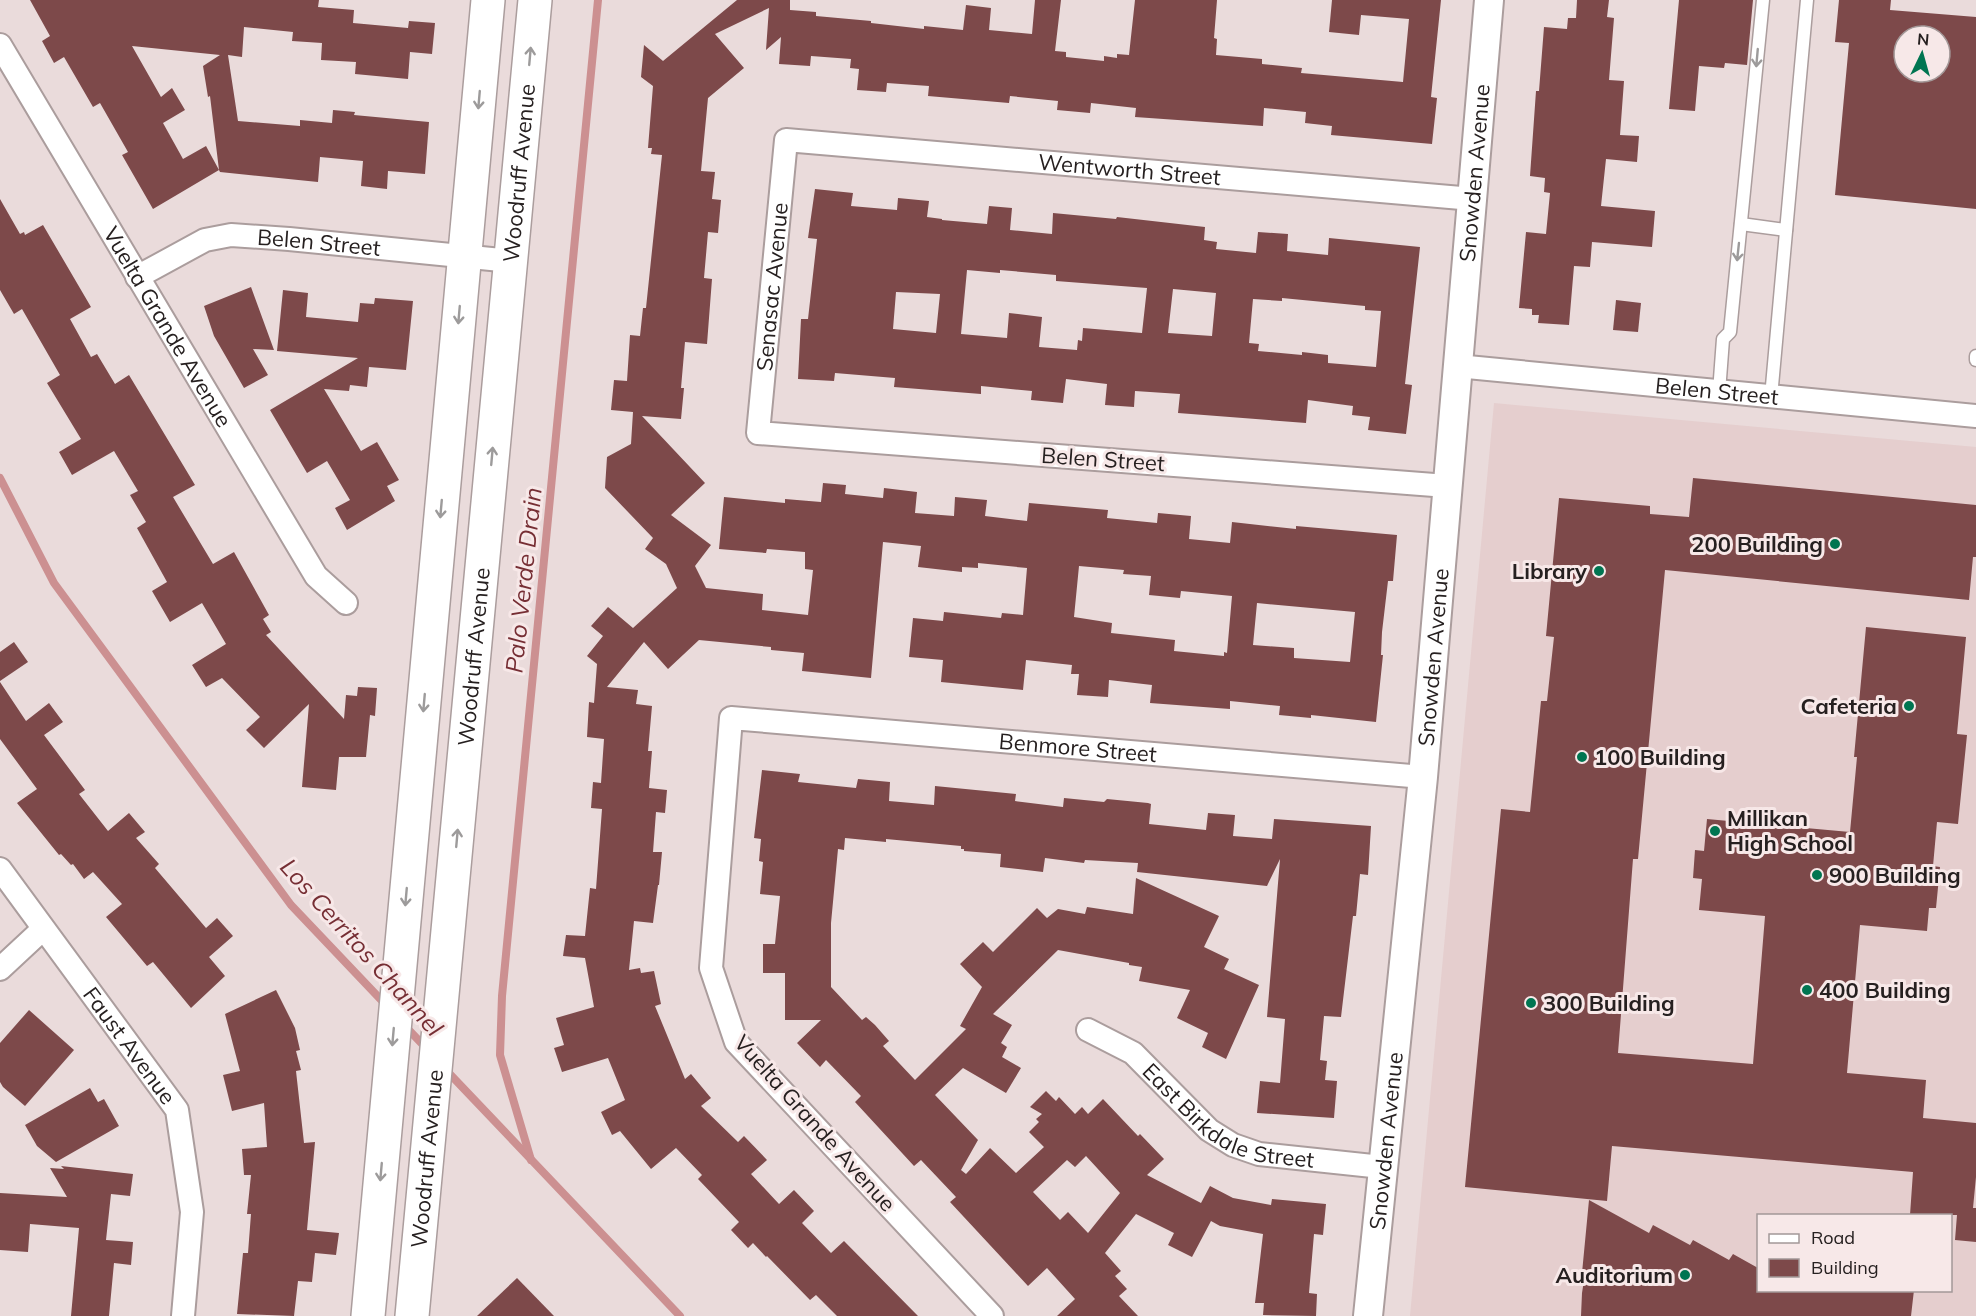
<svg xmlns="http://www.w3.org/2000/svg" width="1976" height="1316" font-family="Mulish,sans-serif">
<rect width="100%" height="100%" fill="#eadbdb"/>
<path fill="#e5cece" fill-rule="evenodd" d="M1494,403L1976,447V1316H1410ZM1758,1216H1950V1290H1758Z"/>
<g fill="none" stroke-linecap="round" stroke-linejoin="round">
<g stroke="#cc9091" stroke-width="8">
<path d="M0,478L54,583L291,905L386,1005"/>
<path d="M404,1025L427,1049"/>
<path d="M445,1069L680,1316"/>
<path d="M531,1160L500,1055L502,996L598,0"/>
</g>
</g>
<g fill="#7d494a" fill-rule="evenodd">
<path d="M30,0H319L318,7L354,10L353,23L408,28L409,21L435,23L432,54L410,52L408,79L355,74L356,62L321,60L322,43L292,41L293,32L244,27L242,57L228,55L238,121L300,126V120L332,123L333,110L355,112L354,115L429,122L425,174L388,171L387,189L361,186L363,161L320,157L318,182L220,172L219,170L153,209L122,155L128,152L100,103L93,107L64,57L54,63L42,41L50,36ZM132,46L220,55L203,66L208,97L210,96L219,170L206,146L183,159L163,123L185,110L172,88L161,97Z"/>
<path d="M737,0H790V10L816,12V16L871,21V23L924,29V26L963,30L966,5L991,8L989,30L1032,34L1035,0H1061L1055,51L1066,52V57L1104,61V56L1117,58V54L1129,55L1135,0H1217L1214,38L1217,39L1216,55L1262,59V64L1302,68L1301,73L1403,82L1409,19L1361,15L1359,35L1329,32L1332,0H1441L1431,97L1437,98L1432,144L1331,135L1332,126L1305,123L1306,112L1264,108L1263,126L1135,117L1136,108L1091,103L1090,113L1057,110L1058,101L1010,96L1009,103L928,96L929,86L887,83L886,92L857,90L859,69L850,68L851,59L811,56L810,66L779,64L781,37L766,50L769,8L715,34L744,68L708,98L701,171L715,172L712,199L721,200L718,233L708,232L704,278L712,279L707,344L685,342L681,388H684L681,419L642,416L705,483L671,515L711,545L695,566L706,588L763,594L762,610L808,615L813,570L805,569V552L767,549L766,553L719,549L724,497L785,503V499L821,502L823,483L846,485L845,494L883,498L884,488L917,492L915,513L954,516L955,497L987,500L985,516L1027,521L1029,503L1108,510L1107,518L1157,523L1158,513L1191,516L1189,539L1230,543L1232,522L1296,529V526L1397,535L1393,581H1388L1382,632L1381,655H1383L1376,722L1311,715V718L1279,715L1280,706L1230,701V709L1150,703L1152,685L1109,680L1108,697L1077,695L1079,674H1071L1072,665L1026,660L1023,690L941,682L943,660L909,657L913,618L943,621L944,612L1001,618L1002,613L1023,615L1027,568L978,563V568L962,567V572L918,567L921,546L883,542L871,678L802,671L804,653L771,650V647L699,640L668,669L644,642L607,687L638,690L636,704L652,706L648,751H652L649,788L667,790L665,813L656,812L653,852H662L659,885H658L653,923L634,921L629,970L640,968L641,973L654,971L661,1004L655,1006L685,1079L691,1074L711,1098L701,1106L738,1142L744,1136L767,1160L751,1174L779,1204L794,1190L814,1211L802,1223L831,1253L844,1241L918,1316H837L816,1295L810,1300L767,1256L766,1257L753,1243L748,1248L731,1230L739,1222L698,1179L702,1175L676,1148L651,1169L620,1131L612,1135L601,1112L625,1100L608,1058L562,1072L554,1048L564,1045L556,1018L594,1007L585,958L563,956L566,935L585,936L590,888L596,889L602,809L591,808L593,782L601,783L604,739L587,737L589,702L594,703L597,664L587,656L603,636L591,626L608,607L633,628L677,588L666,564L645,549L653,538L605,488L607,457L631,444L633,412L611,410L614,380L627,381L630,335L640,336L643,308H646L662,155L651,154L652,148H648L653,86L641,77L644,45L663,61ZM1079,566L1124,570L1123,574L1151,576L1149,595L1180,598L1181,591L1232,596L1227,653L1224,652V656L1174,651L1175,640L1111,633L1112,623L1074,617ZM1257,603L1355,612L1350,662L1294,658V648L1253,645Z"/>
<path d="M1577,0H1609L1607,17L1614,18L1609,80L1624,81L1620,135L1639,136L1637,162L1606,159L1601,206L1655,211L1652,247L1592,242L1590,267L1574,266L1569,325L1538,323L1539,315H1532V309L1519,308L1526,232L1546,234L1550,193L1544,192L1545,178L1530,176L1536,91H1539L1544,27L1567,29L1568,18H1576Z"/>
<path d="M1679,0H1753L1747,65L1725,63L1724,68L1699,66L1695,111L1669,109Z"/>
<path d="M1839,0H1891L1890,10L1976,17V209L1835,195L1849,43L1835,42ZM1904,36H1940V72H1904Z"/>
<path d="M815,189L853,193L851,206L897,210L898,198L929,201L927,217L942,219V220L987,224L989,206L1012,208L1010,230L1052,234L1053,213L1116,219L1117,217L1205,227L1204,240L1217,242L1216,249L1256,253L1258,232L1288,234L1287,251L1328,255L1329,238L1420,247L1405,384L1412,385L1406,434L1368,430L1370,417L1352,415L1353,406L1308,400L1306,423L1178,413L1180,394L1135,391L1134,407L1105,405L1107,384L1066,379L1063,403L1031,400L1032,391L981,386V394L894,387L895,378L835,373L834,381L798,379L801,319H808L817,239L808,238ZM967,270L1000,273V270L1056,275V281L1147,288L1142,333L1083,328L1082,341L1078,340L1077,350L1039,347L1042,317L1009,313L1007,338L961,334ZM1173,289L1216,293L1212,336L1168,333ZM896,292L940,294L936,333L893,329ZM1282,298L1365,306V310L1381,311L1376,367L1328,363V355L1302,352V355L1258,351L1259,344L1249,343L1253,299L1282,301Z"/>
<path d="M0,199L20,234L24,232L25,235L43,225L91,307L70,319L91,357L97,354L115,384L129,375L195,485L173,497L213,564L234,552L269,615L263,619L271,632L266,635L344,719L346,695L357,696L358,687L377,688L375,716L370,715L366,757H339L336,790L302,787L309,704L264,748L246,730L260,717L222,678L206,687L192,665L226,644L202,603L170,622L152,591L167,582L137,528L146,522L130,495L138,491L114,451L72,475L59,452L81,439L47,383L60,375L22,309L14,314L0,290Z"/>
<path d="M251,287L274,350L253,349L268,375L244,388L214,336L204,306Z"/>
<path d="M283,290L308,293L306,317L358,322L360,303L374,304L375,298L413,301L406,370L369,367L367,387L350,385L349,391L324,389L361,451L377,442L399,480L387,486L395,501L347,530L335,508L350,500L327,461L307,473L270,410L358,358L277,351Z"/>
<path d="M1616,300L1641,303L1638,332L1613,330Z"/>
<path d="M1693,478L1976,505V557H1973L1969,600L1665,570L1638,859H1633L1618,1053L1753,1064L1765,916L1699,910L1702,879L1693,878L1695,850L1704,851L1707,819L1850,832L1857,757H1854L1866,627L1966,637L1957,734L1967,735L1958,824L1937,822L1933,866L1940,867L1936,908H1929L1927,931L1860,925L1847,1073L1926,1080L1923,1118L1976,1123V1177L1973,1208H1976V1242L1955,1240L1957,1215H1910L1913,1172L1612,1146L1607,1201L1465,1187L1501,809L1530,812L1541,701H1547L1554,637L1546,636L1559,498L1650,506V514L1689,517Z"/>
<path d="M14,642L28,662L0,681V652Z"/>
<path d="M0,682L26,721L49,703L63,722L44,735L85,790L79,794L108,831L129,813L145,832L136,838L159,864L155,868L206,928L217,918L233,936L209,957L225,976L191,1008L153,962L147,966L106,917L122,904L93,872L84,879L73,864L71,865L61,854L59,855L17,803L37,789L0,739Z"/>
<path d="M762,770L800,774L798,782L856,788L858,779L890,782L889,801L934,805L935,786L1016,794L1015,801L1063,807L1064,798L1104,802L1107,799L1148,803L1151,804L1149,824L1206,830L1208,813L1235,815L1233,836L1272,839L1274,819L1371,826L1368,875L1360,874L1356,916H1353L1341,1017L1324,1016L1320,1060L1327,1061L1325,1080L1337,1081L1334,1118L1257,1113L1260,1081L1280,1083L1285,1019L1267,1017L1280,859L1267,886L1137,872L1138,863L1085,860L1084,863L1045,858L1043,872L1000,867L1001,854L964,851V849H961V846L886,839V842L845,838L844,850L838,849L831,923V987L862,1020L866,1017L875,1025L889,1041L883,1046L915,1080L966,1029L960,1026L982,987L960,964L983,942L993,952L1037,908L1047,918L1058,909L1085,914L1087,907L1133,914L1136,878L1219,916L1204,947L1229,959L1224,969L1259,985L1226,1059L1202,1047L1208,1033L1177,1018L1190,990L1139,981L1142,967L1129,965V963L1058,950L993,1014L1012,1025L1001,1043L1007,1047L1002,1057L1021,1068L1006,1093L963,1068L935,1095L978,1140L961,1170L966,1174L990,1148L1016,1173L1044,1147L1029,1132L1039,1122L1036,1119L1042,1114L1030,1107L1046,1091L1056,1101L1059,1097L1075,1114L1082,1107L1088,1114L1103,1099L1138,1136L1140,1134L1164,1159L1147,1175L1201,1203L1210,1186L1233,1198L1271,1205L1272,1199L1326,1204L1323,1235L1314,1234L1309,1293L1317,1294L1316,1316L1263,1315L1264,1303H1255L1263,1234L1220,1226L1211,1221L1192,1257L1168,1245L1174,1233L1136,1214L1105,1253L1121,1271L1115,1276L1127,1289L1119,1296L1138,1316H1057L1075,1299L1047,1268L1028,1286L950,1202L956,1197L921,1160L914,1166L855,1102L861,1096L826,1060L820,1067L797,1043L821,1020H785V973H763V944H775L780,896L760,894L763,862L759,861L761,839L754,838ZM1086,1156L1120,1193L1088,1233L1068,1212L1060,1220L1033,1192L1067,1160L1075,1167Z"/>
<path d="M276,990L295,1028L300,1050L296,1051L301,1070L296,1071L304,1143L315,1142L307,1230L339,1233L336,1255L315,1253L312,1282L298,1281L294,1316L237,1314L243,1253H248L251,1214H247L251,1175H244L242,1149L267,1147L264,1103L232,1111L223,1075L240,1071L225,1014Z"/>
<path d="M29,1010L74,1050L25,1106L3,1087L0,1082V1043Z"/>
<path d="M90,1088L98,1102L104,1099L119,1126L56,1162L37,1146L25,1125Z"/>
<path d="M61,1166L133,1174L130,1196L111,1194L106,1240L133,1242L131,1265L114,1263L109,1316H71L79,1228L30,1224L28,1252L0,1250V1193L67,1197L50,1168L64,1169Z"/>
<path d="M1589,1200L1649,1233L1653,1225L1690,1245L1693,1240L1729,1260L1733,1254L1758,1268V1290H1914L1911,1316H1581L1582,1293L1585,1274L1582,1273Z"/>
<path d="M517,1278L554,1316H477Z"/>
</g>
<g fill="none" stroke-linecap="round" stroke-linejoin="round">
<defs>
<g id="service">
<path d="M1741,224L1786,230"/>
<path d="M1976,360V356"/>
<path d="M1719,392L1723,339L1730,332L1763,0"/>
<path d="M1771,397L1807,0"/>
</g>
<g id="minor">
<path id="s1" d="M0,45L316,576L346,603"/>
<path id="s2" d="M137,277L205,240L231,235L289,239L511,261"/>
<path id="s3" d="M1457,366L1976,416"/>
<path id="s4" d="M1447,486L758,433L786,140L1473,199"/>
<path id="s5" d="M0,869L177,1110L192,1212L183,1316"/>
<path d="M0,969L43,929"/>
<path id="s6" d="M1088,1030L1133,1053L1209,1130L1233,1145L1259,1154L1382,1167"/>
<path id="s7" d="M992,1316L736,1042L711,968L731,718L1423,777"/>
</g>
<g id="tertiary">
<path id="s8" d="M1368,1316L1423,777L1489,0"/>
</g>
<g id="secondary">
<path d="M368,1316L488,0"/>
<path id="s9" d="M412,1316L535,0"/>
</g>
</defs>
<use href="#service" stroke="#ab9d9d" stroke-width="15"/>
<use href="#minor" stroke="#ab9d9d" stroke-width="26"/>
<use href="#tertiary" stroke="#ab9d9d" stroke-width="32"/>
<use href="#secondary" stroke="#ab9d9d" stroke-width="36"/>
<use href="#service" stroke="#fff" stroke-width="12"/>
<use href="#minor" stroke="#fff" stroke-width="22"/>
<use href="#tertiary" stroke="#fff" stroke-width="28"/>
<use href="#secondary" stroke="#fff" stroke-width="33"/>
</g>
<defs><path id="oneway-shaft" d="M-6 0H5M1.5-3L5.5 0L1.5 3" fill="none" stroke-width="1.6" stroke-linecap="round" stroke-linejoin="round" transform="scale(1.5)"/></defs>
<g stroke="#9d9b9b">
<use href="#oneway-shaft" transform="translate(530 56) rotate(-85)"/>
<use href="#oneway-shaft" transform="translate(1757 58) rotate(95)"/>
<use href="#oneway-shaft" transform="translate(479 100) rotate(95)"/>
<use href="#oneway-shaft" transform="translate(1738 252) rotate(96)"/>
<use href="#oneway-shaft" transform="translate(459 315) rotate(95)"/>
<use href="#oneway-shaft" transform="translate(492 456) rotate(-85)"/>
<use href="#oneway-shaft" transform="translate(441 509) rotate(95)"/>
<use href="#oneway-shaft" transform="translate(424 703) rotate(95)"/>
<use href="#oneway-shaft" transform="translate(457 838) rotate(-85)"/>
<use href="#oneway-shaft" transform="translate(406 897) rotate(95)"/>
<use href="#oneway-shaft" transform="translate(393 1037) rotate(95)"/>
<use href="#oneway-shaft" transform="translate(381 1172) rotate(95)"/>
</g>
<g fill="#007551" stroke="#f7e8e8" stroke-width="2">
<circle cx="1835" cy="544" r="6"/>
<circle cx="1599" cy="571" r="6"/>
<circle cx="1909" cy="706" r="6"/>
<circle cx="1582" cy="757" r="6"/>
<circle cx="1715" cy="831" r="6"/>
<circle cx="1817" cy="875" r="6"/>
<circle cx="1807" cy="990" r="6"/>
<circle cx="1531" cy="1003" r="6"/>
<circle cx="1685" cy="1275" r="6"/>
</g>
<g text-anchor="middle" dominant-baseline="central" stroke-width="6" stroke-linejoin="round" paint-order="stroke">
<g font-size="22" fill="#262020" stroke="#f7e8e8">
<text stroke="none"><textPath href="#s4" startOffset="1330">Wentworth Street</textPath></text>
<text stroke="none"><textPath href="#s9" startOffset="1148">Woodruff Avenue</textPath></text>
<text stroke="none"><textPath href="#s8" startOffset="1148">Snowden Avenue</textPath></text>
<text stroke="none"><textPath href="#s2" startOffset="192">Belen Street</textPath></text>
<text stroke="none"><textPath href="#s4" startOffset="838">Senasac Avenue</textPath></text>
<text stroke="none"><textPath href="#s1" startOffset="328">Vuelta Grande Avenue</textPath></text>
<text stroke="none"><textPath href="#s3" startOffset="261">Belen Street</textPath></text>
<text transform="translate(1103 459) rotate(4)">Belen Street</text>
<text stroke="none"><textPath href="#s9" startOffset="662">Woodruff Avenue</textPath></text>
<text stroke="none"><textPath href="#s8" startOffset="662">Snowden Avenue</textPath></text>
<text stroke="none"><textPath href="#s7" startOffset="1052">Benmore Street</textPath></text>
<text stroke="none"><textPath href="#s5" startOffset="219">Faust Avenue</textPath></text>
<text stroke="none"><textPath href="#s6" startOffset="170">East Birkdale Street</textPath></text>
<text transform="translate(815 1123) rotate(48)">Vuelta Grande Avenue</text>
<text stroke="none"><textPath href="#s8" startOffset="176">Snowden Avenue</textPath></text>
<text stroke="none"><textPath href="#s9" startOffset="158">Woodruff Avenue</textPath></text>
</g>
<g font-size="22" font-weight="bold" fill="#262020" stroke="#f7e8e8" text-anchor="start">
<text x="1823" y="544" text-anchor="end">200 Building</text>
<text x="1587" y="571" text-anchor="end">Library</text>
<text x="1897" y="706" text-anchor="end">Cafeteria</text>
<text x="1594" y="757">100 Building</text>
<text x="1727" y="818">Millikan<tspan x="1727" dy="25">High School</tspan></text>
<text x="1829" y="875">900 Building</text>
<text x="1819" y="990">400 Building</text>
<text x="1543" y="1003">300 Building</text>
<text x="1673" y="1275" text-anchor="end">Auditorium</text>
</g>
<g font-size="24" font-style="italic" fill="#762e34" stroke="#f7e8e8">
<text transform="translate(523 580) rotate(-84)">Palo Verde Drain</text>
<text transform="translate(362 947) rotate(48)">Los Cerritos Channel</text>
</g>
</g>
<rect x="1757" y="1214" width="195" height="78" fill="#f7e8e8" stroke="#a39898" stroke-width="1.5"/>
<rect x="1769" y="1234" width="30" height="9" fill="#ffffff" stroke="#a39898" stroke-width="1.5"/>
<text x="1811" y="1244" font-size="18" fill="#262020">Road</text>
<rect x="1769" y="1259" width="30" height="18" fill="#7d494a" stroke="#a39898" stroke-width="1.5"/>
<text x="1811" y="1274" font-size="18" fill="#262020">Building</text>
<g transform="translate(1922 54) rotate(5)"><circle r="28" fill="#f7e8e8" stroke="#a39898" stroke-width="1.5"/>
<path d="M0-4.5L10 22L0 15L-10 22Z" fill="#007551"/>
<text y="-9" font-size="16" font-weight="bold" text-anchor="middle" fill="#262020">N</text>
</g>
</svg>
